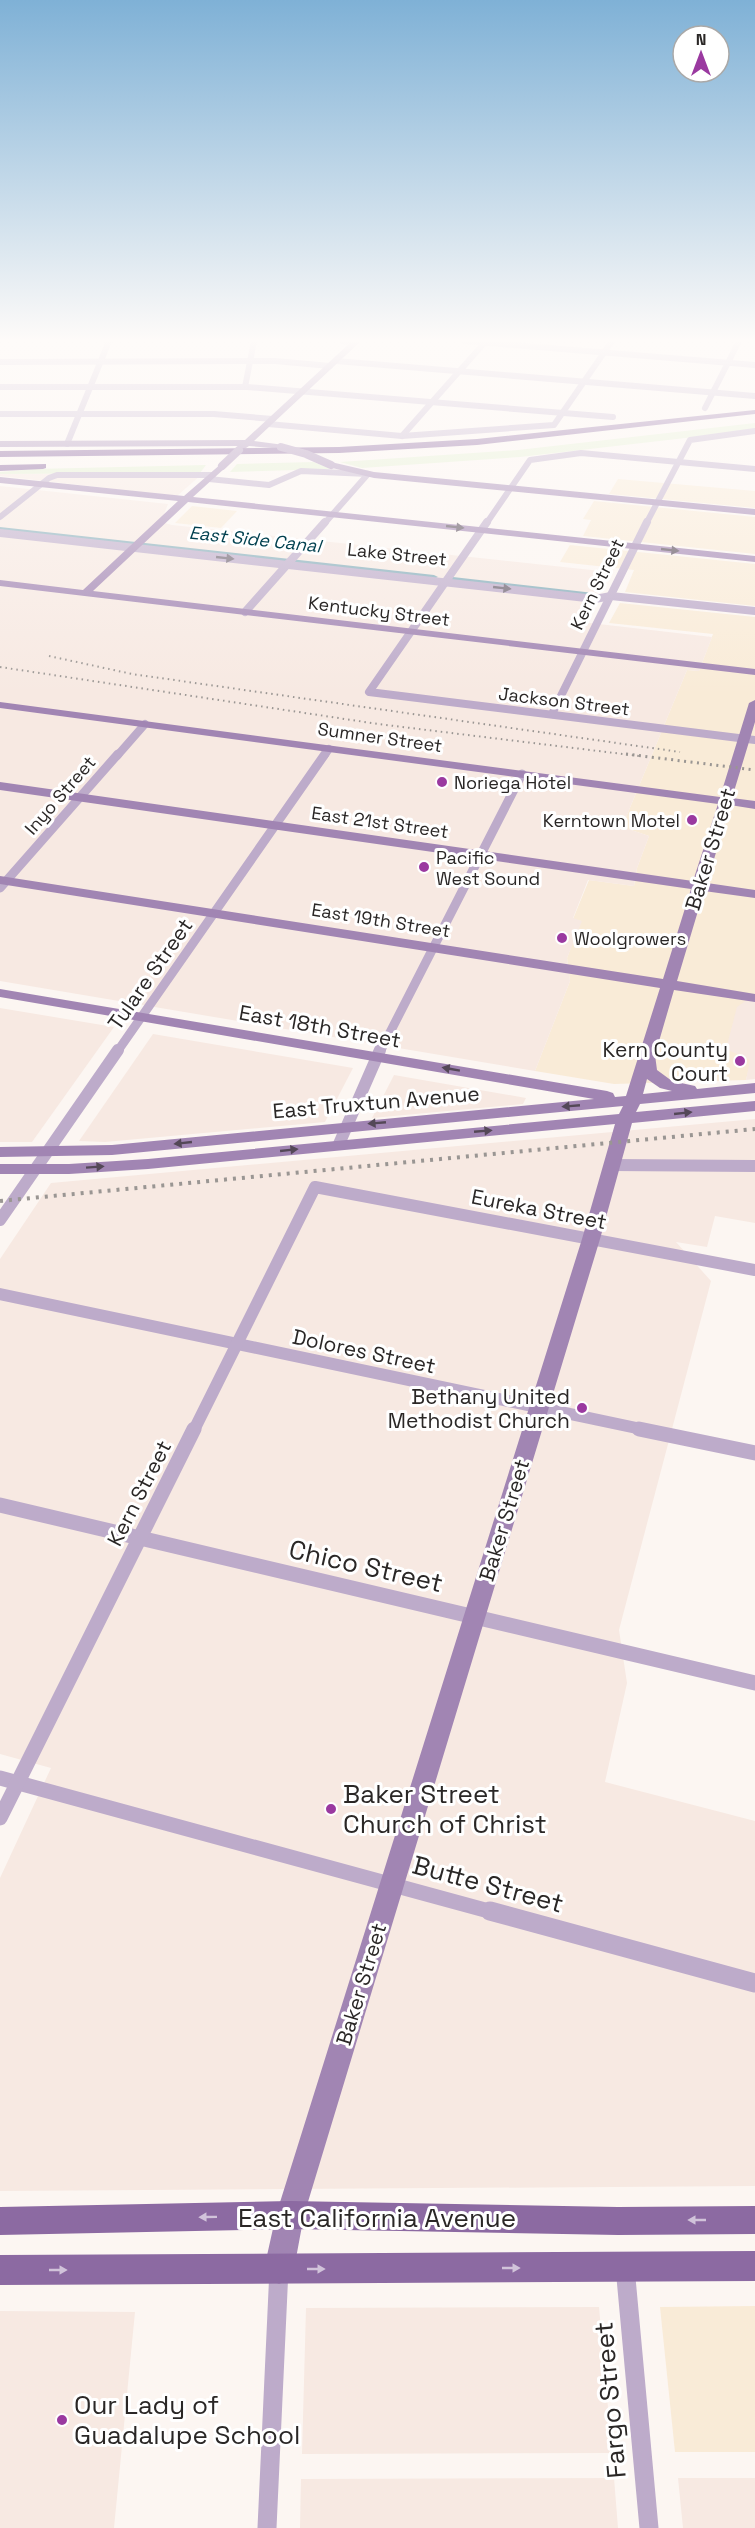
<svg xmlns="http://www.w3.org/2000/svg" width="755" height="2528" font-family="'Space Grotesk',sans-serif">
<rect width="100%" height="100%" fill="#fcf6f2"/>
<g fill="#f9ebd7">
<path d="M618,479L755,491V508L609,494Z"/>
<path d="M594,501L755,517V554L583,536L591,520L583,519Z"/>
<path d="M192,506L237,511L221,528L175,523Z"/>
<path d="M570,545L755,564V606L625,592L634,570L560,562Z"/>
<path d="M620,603L755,617V994L751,1060L746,1080L614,1084L535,1071L570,981L567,958L581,921L573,919L589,880L634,886L637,868L649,836L622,827L687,670L699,671L713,634L609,623Z"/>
<path d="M755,2306V2452H675L660,2307Z"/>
</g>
<g fill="#f7e9e2">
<path d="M0,474H202L177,496L0,476Z"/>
<path d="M0,486L168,504L161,522L172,525L610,572L581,622L712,637L699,671L687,670L622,827L649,836L637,868L634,886L588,880L573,918L582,921L567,958L570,981L535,1071L0,981Z"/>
<path d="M755,994V1079L746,1080L750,1060L726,1049L737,1007Z"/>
<path d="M0,1008L114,1027L32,1142H0Z"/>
<path d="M153,1034L353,1068L325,1122L105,1142L79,1141Z"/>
<path d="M394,1075L526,1098L523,1104L372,1118Z"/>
<path d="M755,1119V1223L715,1216L707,1247L676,1242L711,1281L619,1630L627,1683L605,1782L755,1821V2186L0,2191V1878L51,1768L0,1754V1259L51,1183Z"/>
<path d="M599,2307L612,2453L302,2454L306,2308Z"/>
<path d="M0,2311L135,2312L114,2528H0Z"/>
<path d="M614,2478L618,2528H300L301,2479Z"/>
<path d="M678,2478H755V2528H683Z"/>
</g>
<g fill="#e2f0d0">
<path d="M755,423V430L520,457L362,468L340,462L518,450Z"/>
<path d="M314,462L330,469L230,472L237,464Z"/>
<path d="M206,465L200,473L0,474V472L34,469Z"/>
</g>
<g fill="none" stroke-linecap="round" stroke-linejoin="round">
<g fill="#83acba" fill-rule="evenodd">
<path d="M0,527L434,575L438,577L434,579L0,531Z"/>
<path d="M453,577L594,593L598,595L594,597L450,581L449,579Z"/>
</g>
<g stroke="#bdabca" stroke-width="6">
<path d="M342,341L356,342"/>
<path d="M465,341L755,365"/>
<path d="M336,361L755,396"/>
<path d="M0,362L275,361L330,366"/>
<path d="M0,387H247L613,417"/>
<path d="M245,387L254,341"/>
<path d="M705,408L739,341"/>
<path d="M0,414H214L273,419"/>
<path d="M268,424L402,436L554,425L612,341"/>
<path d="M402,436L486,341"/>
<path d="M67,444L109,341"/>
<path d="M209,479L269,485L301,471L368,474"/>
<path d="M0,517L49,478L57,475H213"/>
<path d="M324,524L368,474"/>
<path d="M486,524L530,460L581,453L755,469"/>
<path d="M646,524L690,440L755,431"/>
</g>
<g stroke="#bdabca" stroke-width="8">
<path d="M487,522L369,692L755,740"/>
<path d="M0,533L595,599L611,596L755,611"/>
<path d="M245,612L325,522"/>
<path d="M552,714L647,522"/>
<path d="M117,756L145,724"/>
<path d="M324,756L329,749"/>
</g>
<g stroke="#bdabca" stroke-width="9">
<path d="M0,888L118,754"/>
<path d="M117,1052L325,754"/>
<path d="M380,1052L522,774"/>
</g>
<g stroke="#bdabca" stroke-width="12">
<path d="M339,1144L380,1050"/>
<path d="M611,1165L755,1166"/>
<path d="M0,1220L118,1050"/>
<path d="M0,1294L646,1430"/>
<path d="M194,1430L315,1187L755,1270"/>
</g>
<g stroke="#bdabca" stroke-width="15">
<path d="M639,1429L755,1453"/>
<path d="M0,1505L755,1683"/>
<path d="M0,1778L496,1913"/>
<path d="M0,1818L194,1429"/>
</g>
<g stroke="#bdabca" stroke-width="19">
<path d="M490,1911L755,1983"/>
<path d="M625,2267L649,2528"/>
<path d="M267,2528L279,2269"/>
</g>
<g fill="#a185b3" fill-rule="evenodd">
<path d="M352,341H361L254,441L284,445V449L249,446L243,450L240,449V446L0,447V441L245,440Z"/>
<path d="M331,462L374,472L755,509V515L374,478L328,467V463Z"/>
<path d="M222,463L225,464V468L193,497L755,556V562L188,502L93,591L755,669V675L0,586V580L83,590L178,501L0,483V477L184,496Z"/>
<path d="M755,700V722L732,798L755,801V809L730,805L707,883L755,890V898L704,891L677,981L755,994V1002L674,990L655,1055L657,1070L672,1081L695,1086L697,1089L755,1083V1093L640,1104L636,1112L755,1101V1111L632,1123L600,1239L304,2215L294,2269L289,2279L279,2284L269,2279L264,2269L276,2215L582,1239L615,1124L148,1169L69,1174H0V1164H69L148,1159L619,1114L623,1106L112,1155L0,1157V1147L112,1145L594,1099L0,997V989L607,1091L613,1093L615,1097L626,1096L660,988L0,884V876L663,979L691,889L0,790V782L693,881L718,804L0,708V702L720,797L749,703ZM647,1079L660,1088L672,1091L643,1094Z"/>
</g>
<g fill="#8c6aa2" fill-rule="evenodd">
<path d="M290,2201L618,2207L755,2206V2234L618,2235L290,2229L0,2235V2207Z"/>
<path d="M755,2251V2281L0,2285V2255Z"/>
</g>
<g fill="#7a5293" fill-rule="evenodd">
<path d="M755,410V414L477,445L339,453L0,457V451L339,447L477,439Z"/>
<path d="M46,464V468L43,469L0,471V465Z"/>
</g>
<g stroke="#9a9693" stroke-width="2" stroke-dasharray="1.5 4" stroke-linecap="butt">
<path d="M49,656L132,674L680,752"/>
<path d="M0,667L378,724L639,756"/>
</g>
<path stroke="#9a9693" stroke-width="3" stroke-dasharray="2 4.5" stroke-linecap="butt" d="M626,754L755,770"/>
<path stroke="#9a9693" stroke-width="4" stroke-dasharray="3 6" stroke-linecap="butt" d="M0,1201L755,1129"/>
<g stroke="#a185b3" stroke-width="8">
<path d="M281,447L306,454L331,465"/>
<path d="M222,466L239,450"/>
</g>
</g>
<defs><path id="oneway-solid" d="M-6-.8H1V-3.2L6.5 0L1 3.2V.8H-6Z" transform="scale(1.5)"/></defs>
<g fill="#544857">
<use href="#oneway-solid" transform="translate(455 527) rotate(6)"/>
<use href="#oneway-solid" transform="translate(670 550) rotate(6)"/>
<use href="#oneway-solid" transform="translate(451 1069) rotate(-170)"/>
<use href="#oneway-solid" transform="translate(571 1106) rotate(175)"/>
<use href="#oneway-solid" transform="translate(683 1113) rotate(-6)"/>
<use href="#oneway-solid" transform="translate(377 1123) rotate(175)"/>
<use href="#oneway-solid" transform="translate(483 1131) rotate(-5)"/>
<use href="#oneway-solid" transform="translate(183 1143) rotate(174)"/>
<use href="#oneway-solid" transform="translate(289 1150) rotate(-6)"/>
<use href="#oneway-solid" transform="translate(95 1167) rotate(-4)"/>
</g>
<g fill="#6c6270">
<use href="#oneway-solid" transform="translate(225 558) rotate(6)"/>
<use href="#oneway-solid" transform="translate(502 588) rotate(6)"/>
</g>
<g fill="#d1c3da">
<use href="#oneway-solid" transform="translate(208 2217) rotate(179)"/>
<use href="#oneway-solid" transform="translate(697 2220) rotate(180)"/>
<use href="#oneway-solid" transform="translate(511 2268)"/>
<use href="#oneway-solid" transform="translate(316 2269)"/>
<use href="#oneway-solid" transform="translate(58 2270)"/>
</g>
<linearGradient id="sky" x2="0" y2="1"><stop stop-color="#7fb1d6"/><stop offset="0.49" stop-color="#fefbf9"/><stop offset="1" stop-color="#fefbf9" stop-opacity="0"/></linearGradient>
<rect width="755" height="695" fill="url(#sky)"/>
<g fill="#9a39a0" stroke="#fff" stroke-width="2">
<circle cx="442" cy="782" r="6"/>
<circle cx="692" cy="820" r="6"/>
<circle cx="424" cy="867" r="6"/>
<circle cx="562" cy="938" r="6"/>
<circle cx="740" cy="1061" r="6"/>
<circle cx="582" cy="1408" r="6"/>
<circle cx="331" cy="1809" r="6"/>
<circle cx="62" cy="2420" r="6"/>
</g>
<g text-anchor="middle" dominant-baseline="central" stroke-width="6" stroke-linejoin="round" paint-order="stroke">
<g font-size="18" font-style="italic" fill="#01404f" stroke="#fff">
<text transform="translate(255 539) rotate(6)">East Side Canal</text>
</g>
<g font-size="18" fill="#2a2726" stroke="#fff">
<text transform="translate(397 554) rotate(6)">Lake Street</text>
<text transform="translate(597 584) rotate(-64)">Kern Street</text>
<text transform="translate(379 611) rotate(7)">Kentucky Street</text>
<text transform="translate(564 701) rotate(7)">Jackson Street</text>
<text transform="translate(380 737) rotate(8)">Sumner Street</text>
<text transform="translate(60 795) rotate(-49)">Inyo Street</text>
<text transform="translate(380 822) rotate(8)">East 21st Street</text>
<text transform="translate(381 920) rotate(9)">East 19th Street</text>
</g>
<g font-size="18" fill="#2a2726" stroke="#fff" text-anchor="start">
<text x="454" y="782">Noriega Hotel</text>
<text x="680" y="820" text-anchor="end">Kerntown Motel</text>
<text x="436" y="857">Pacific<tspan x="436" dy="21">West Sound</tspan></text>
<text x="574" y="938">Woolgrowers</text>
</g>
<g font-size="21" fill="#2a2726" stroke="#fff">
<text transform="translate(710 849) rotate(-73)">Baker Street</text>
<text transform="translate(150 974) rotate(-55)">Tulare Street</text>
<text transform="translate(320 1026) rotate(10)">East 18th Street</text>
<text transform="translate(376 1102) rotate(-5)">East Truxtun Avenue</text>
<text transform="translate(539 1209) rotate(11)">Eureka Street</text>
<text transform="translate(364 1351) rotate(12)">Dolores Street</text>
<text transform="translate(139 1493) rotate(-63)">Kern Street</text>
<text transform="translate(504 1520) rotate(-73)">Baker Street</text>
<text transform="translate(361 1984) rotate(-73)">Baker Street</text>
</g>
<g font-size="21" fill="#2a2726" stroke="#fff" text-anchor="end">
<text x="728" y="1049">Kern County<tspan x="728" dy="24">Court</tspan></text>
<text x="570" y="1396">Bethany United<tspan x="570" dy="24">Methodist Church</tspan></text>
</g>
<g font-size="26" fill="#2a2726" stroke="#fff">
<text transform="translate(366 1566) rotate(13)">Chico Street</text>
<text transform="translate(488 1884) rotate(15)">Butte Street</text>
<text x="377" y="2218">East California Avenue</text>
<text transform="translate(610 2400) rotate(-95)">Fargo Street</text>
</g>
<g font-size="26" fill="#2a2726" stroke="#fff" text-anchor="start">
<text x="343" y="1794">Baker Street<tspan x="343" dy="30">Church of Christ</tspan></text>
<text x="74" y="2405">Our Lady of<tspan x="74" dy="30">Guadalupe School</tspan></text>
</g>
</g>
<g transform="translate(701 54)"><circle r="28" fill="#ffffff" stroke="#aaa9a8" stroke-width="1.5"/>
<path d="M0-4.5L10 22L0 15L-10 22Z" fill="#9a39a0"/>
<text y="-9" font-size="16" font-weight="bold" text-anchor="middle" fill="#2a2726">N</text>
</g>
</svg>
